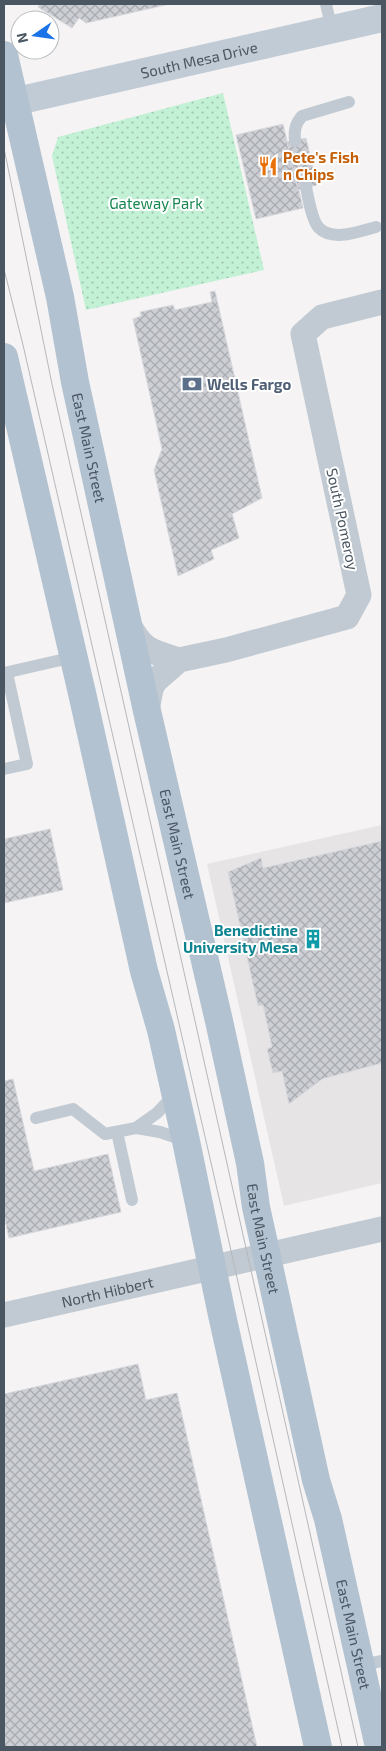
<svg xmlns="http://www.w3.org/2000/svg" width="386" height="1751" font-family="'Exo 2',sans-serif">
<defs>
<pattern id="park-dots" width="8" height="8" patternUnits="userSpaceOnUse" patternTransform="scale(1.25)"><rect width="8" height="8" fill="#c3f1d5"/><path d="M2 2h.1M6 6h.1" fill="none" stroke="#a0c6b0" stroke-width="1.8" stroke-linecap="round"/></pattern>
<pattern id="building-cross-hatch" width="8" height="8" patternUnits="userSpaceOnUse" patternTransform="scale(1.25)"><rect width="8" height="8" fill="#cdcfd5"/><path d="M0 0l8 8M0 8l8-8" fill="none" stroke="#a8abb0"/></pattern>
</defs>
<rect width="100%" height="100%" fill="#f5f3f3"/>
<path fill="#e6e4e5" d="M382,825V1183L284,1206L207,864Z"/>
<path fill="url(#park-dots)" d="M223,93L264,270L86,310L52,156L58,137Z"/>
<g fill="url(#building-cross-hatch)" stroke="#d7d9de">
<path d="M40,4H170L86,23L79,18L72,28L38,7Z"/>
<path d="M283,124L303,208L256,219L236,135Z"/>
<path d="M306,138L317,185L298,190L287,142Z"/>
<path d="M215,291L262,498L232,514L239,538L211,550L214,559L178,576L154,470L162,449L133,319L141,316L140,312L173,305L175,310L212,302L210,292Z"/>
<path d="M50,829L63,890L4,903V839Z"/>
<path d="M382,841V1063L322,1079L289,1104L282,1071L273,1073L267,1049L272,1047L263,1005L258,1006L228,872L261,858L263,868Z"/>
<path d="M13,1079L34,1171L108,1154L121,1212L9,1238L4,1215V1081Z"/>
<path d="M138,1364L146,1400L177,1393L257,1747H4V1394Z"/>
</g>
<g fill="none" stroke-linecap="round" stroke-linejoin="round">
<g stroke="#c1cad2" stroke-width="12">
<path d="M326,4L332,30"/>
<path d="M295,141C294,131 295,124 302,116L349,102"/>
<path d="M306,187C308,197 312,221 319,228C333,242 360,231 376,227"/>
<path d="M4,673L74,657"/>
<path d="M4,769L27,764L7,673"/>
<path d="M36,1118L73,1109L105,1134L136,1128L160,1132L186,1141"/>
<path d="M136,1128L157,1113L175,1094"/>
<path d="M117,1132L132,1200"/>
<path d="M361,1665L382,1661"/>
</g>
<g stroke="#c1cad2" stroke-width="25">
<path d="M127,622C144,651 147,650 179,660"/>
<path d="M147,711L151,689L155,681L179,660L226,650L347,617L359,595L303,334L322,317L382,302"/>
<path id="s1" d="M4,1315L382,1229"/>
</g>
<path stroke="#c1cbd6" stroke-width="28" id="s2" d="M4,104L382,18"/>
<g stroke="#b3c2d1" stroke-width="28">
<path id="s3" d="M4,55L60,297L75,382L147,711L219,1021L250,1163L256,1207L316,1480L328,1519L379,1747"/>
<path d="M4,357L82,693L144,971L161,1030L186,1141L222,1315L318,1747"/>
</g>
<g stroke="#b5b8bd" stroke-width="1">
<path d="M4,148L52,384L358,1747"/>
<path d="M4,269L23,345L223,1215L342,1747"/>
</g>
</g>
<defs>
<symbol id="restaurant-bare" viewBox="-9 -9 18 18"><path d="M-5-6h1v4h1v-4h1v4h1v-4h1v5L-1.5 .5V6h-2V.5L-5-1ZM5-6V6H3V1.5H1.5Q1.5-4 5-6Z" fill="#e8710a" stroke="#fff" stroke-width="2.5" paint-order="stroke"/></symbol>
<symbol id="bank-bare" viewBox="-9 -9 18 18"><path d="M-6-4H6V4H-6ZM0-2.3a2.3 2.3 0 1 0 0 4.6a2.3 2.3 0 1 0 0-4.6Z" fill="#5c6f8a" stroke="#fff" stroke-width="2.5" paint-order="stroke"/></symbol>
<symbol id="building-bare" viewBox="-9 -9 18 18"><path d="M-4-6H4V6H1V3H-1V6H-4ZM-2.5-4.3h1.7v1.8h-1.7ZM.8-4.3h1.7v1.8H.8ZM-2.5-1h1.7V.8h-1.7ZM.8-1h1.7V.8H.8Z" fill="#0f9aa8" stroke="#fff" stroke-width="2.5" paint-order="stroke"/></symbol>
</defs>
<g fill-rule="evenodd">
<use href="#restaurant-bare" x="254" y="152" width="28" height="28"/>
<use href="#bank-bare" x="178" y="370" width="28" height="28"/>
<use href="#building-bare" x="299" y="925" width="28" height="28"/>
</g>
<g text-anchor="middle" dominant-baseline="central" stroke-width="4" stroke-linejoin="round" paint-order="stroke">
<g font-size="15" fill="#4a5661" stroke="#fff">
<text stroke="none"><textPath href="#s2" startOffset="200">South Mesa Drive</textPath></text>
<text stroke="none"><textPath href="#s3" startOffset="402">East Main Street</textPath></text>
<text transform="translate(343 519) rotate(78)">South Pomeroy</text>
<text stroke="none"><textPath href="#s3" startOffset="808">East Main Street</textPath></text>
<text stroke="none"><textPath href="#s3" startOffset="1212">East Main Street</textPath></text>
<text stroke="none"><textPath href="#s1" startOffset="106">North Hibbert</textPath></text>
<text stroke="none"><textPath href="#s3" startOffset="1618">East Main Street</textPath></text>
</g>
<g font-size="15" font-weight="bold" fill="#c56008" stroke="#fff" text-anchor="start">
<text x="283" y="157">Pete's Fish<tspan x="283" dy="17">n Chips</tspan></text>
</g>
<g font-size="15" fill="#17864f" stroke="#fff">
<text x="156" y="203">Gateway Park</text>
</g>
<g font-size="15" font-weight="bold" fill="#4e5e75" stroke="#fff" text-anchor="start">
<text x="207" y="384">Wells Fargo</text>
</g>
<g font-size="15" font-weight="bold" fill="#0d838f" stroke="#fff" text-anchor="end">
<text x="298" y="930">Benedictine<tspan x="298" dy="17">University Mesa</tspan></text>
</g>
</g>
<rect width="386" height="1751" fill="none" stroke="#4a5661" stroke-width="10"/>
<g transform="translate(35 35) rotate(257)"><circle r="24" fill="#ffffff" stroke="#b7bbc0"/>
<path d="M0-4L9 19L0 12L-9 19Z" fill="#1a73e8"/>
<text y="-8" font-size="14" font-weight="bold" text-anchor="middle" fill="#4a5661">N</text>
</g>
</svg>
